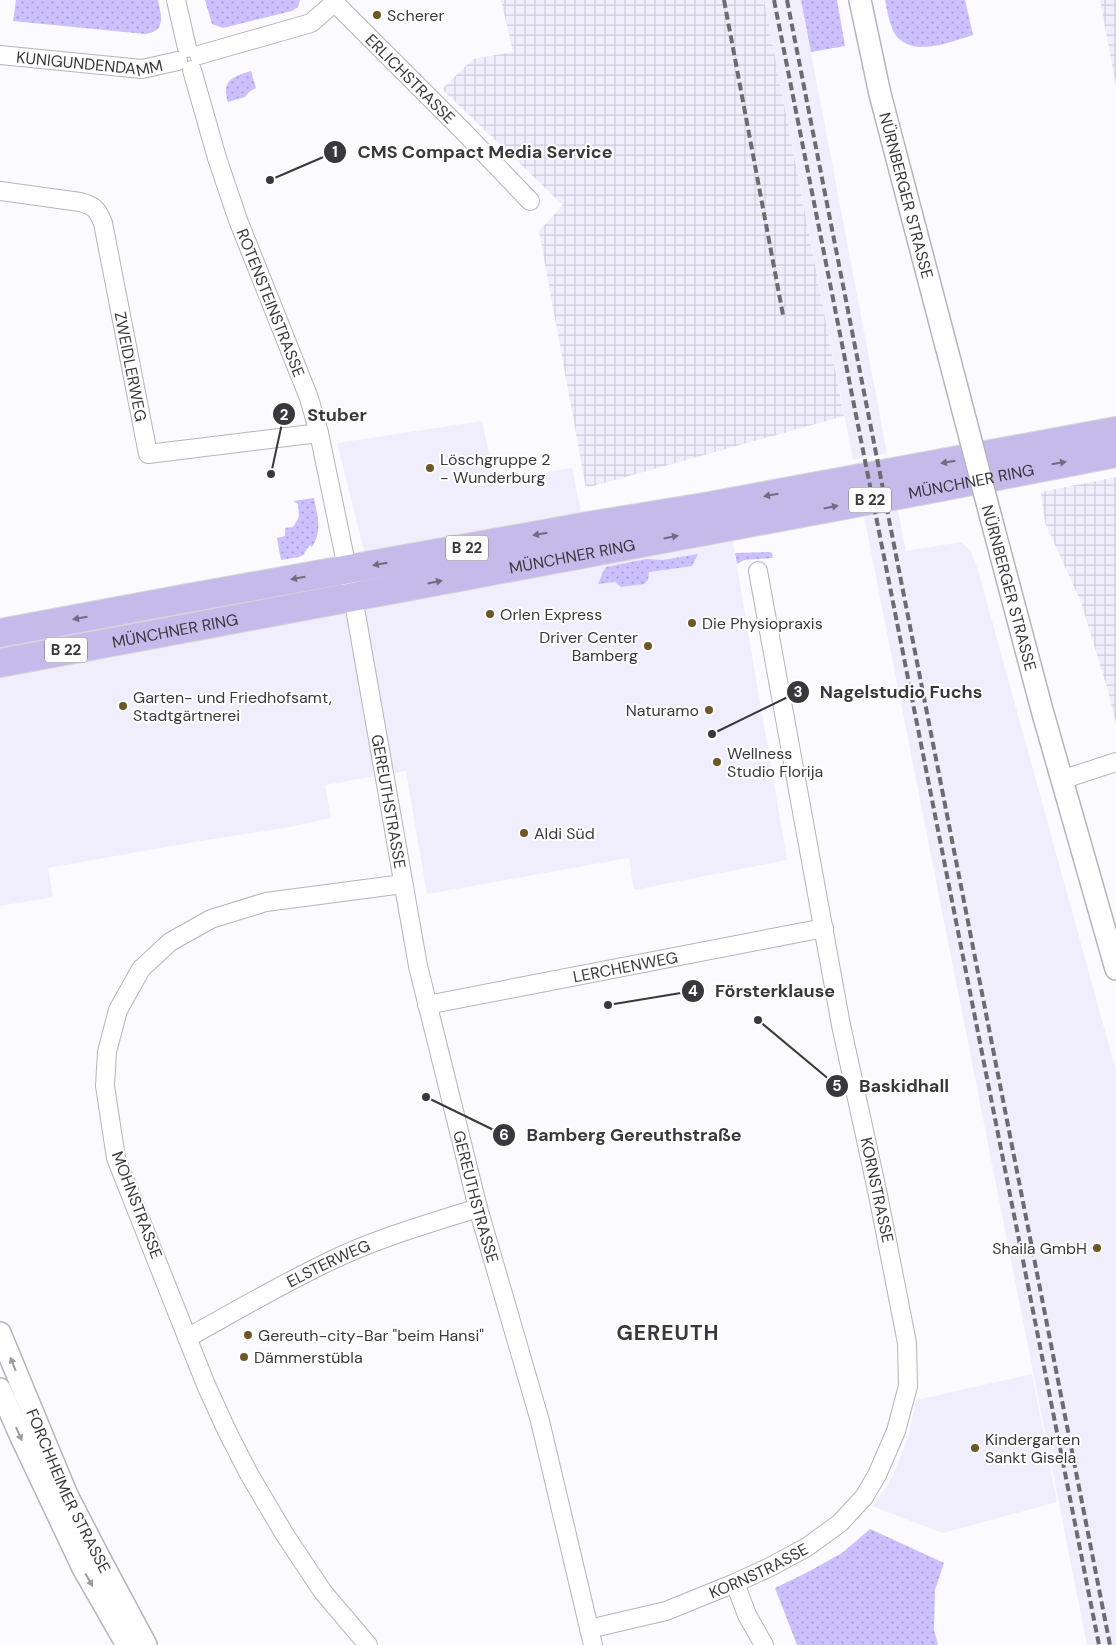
<svg xmlns="http://www.w3.org/2000/svg" width="1116" height="1645" font-family="'DM Sans',sans-serif">
<defs>
<pattern id="industrial-grid" width="8" height="8" patternUnits="userSpaceOnUse" patternTransform="scale(1.25)"><rect width="8" height="8" fill="#f0eefd"/><path d="M0 4h8M4 0v8" fill="none" stroke="#cfcdda"/></pattern>
<pattern id="green-dots" width="8" height="8" patternUnits="userSpaceOnUse" patternTransform="scale(1.25)"><rect width="8" height="8" fill="#cdc0ff"/><path d="M2 2h.1M6 6h.1" fill="none" stroke="#a79dd0" stroke-width="1.8" stroke-linecap="round"/></pattern>
</defs>
<rect width="100%" height="100%" fill="#fafaff"/>
<g fill="#f0eefd">
<path d="M764,0H801L887,453L853,460Z"/>
<path d="M482,421L495,481L572,468L588,546L729,520L787,860L634,890L629,858L427,894L406,771L325,785L331,818L285,828L200,841L48,868L53,897L0,906V649L373,586L337,443Z"/>
<path d="M897,506L906,551L961,542L970,550L978,570L1116,1071V1645H1087L863,511Z"/>
<path d="M1032,1374L1057,1502L943,1533L872,1506L888,1485L899,1461L909,1434L916,1400Z"/>
</g>
<g fill="url(#industrial-grid)">
<path d="M501,0H764L844,416L586,488L539,231L563,205L442,89L473,59L513,52Z"/>
<path d="M1100,0H1116V86Z"/>
<path d="M1116,477V724L1109,694L1081,602L1045,523L1041,492Z"/>
</g>
<g fill="url(#green-dots)">
<path d="M16,0H158C161,16 167,31 145,34L13,21Z"/>
<path d="M205,0H300L298,7L292,11L223,28L212,24Z"/>
<path d="M801,0H837L845,46L811,52Z"/>
<path d="M885,0H965L973,35C950,42 909,60 893,31C889,21 887,10 885,0Z"/>
<path d="M251,71L256,88L249,92L245,97L228,102C221,81 233,76 251,71Z"/>
<path d="M314,498C317,516 323,530 312,547L310,545L304,553L305,554L299,557L281,560L277,538L285,536V528L293,527L299,517L298,504L293,501Z"/>
<path d="M769,552L772,553L773,558L744,560L737,564L735,553Z"/>
<path d="M698,554L692,566L649,572L648,580L644,584L621,587L615,582L598,584L603,572L606,567L646,559L663,560Z"/>
<path d="M870,1529L944,1563L935,1590L934,1629L938,1645H797L775,1588L806,1573L842,1553Z"/>
</g>
<g fill="none" stroke-linecap="round" stroke-linejoin="round">
<defs>
<g id="minor">
<path d="M176,0L187,48"/>
<path id="s1" d="M332,0L463,131L530,201"/>
<path id="s2" d="M0,55L142,69L178,61"/>
<path d="M199,55L311,23L334,3"/>
<path id="s3" d="M192,70L217,158L238,220L309,398L319,433L353,597L418,966L478,1208L540,1421L593,1645"/>
<path id="s4" d="M0,191L80,202C95,206 97,209 103,223L148,454L319,433"/>
<path d="M1061,780L1116,762"/>
<path id="s5" d="M427,1005L824,928"/>
<path id="s6" d="M187,1338C234,1312 280,1285 328,1262C375,1239 427,1224 478,1208"/>
<path d="M735,1583L747,1615L764,1645"/>
<path id="s7" d="M589,1629L666,1611L735,1583L770,1567L807,1547L840,1523L864,1497L877,1475L896,1431L908,1386L907,1343L878,1195L841,1025L758,571"/>
<path d="M368,1645L323,1592L285,1535L249,1474L227,1431L206,1385L116,1158L105,1086L107,1052L118,1010L141,969L170,942L211,919L266,902L403,884"/>
</g>
<g id="tertiary">
<path id="s8" d="M860,0L880,94L966,422"/>
<path d="M991,518L1042,710L1116,969"/>
<path id="s9" d="M0,1333L67,1495L99,1557L146,1645"/>
<path d="M0,1389L21,1437L83,1568L127,1645"/>
</g>
<g id="primary">
<path d="M0,633L177,600L588,526L704,507L1116,431"/>
<path id="s10" d="M0,663L941,487L1116,453"/>
</g>
</defs>
<use href="#minor" stroke="#b5b3bf" stroke-width="20"/>
<use href="#tertiary" stroke="#b5b3bf" stroke-width="24"/>
<use href="#primary" stroke="#d7d7d8" stroke-width="30"/>
<use href="#minor" stroke="#fff" stroke-width="18"/>
<use href="#tertiary" stroke="#fff" stroke-width="21"/>
<use href="#primary" stroke="#c6baeb" stroke-width="28"/>
<g stroke="#6c6b70" stroke-width="4" stroke-dasharray="8 4" stroke-linecap="butt">
<path d="M724,0L783,315"/>
<path d="M774,0L1099,1645"/>
<path d="M787,0L1110,1645"/>
</g>
<defs>
<path id="tertiary-bridge" d="M966,422L991,518"/>
</defs>
<use href="#tertiary-bridge" stroke="#b5b3bf" stroke-width="24" stroke-linecap="butt"/>
<use href="#tertiary-bridge" stroke="#fff" stroke-width="21"/>
</g>
<defs><path id="oneway-solid" d="M-6-.8H1V-3.2L6.5 0L1 3.2V.8H-6Z" transform="scale(1.25)"/></defs>
<g fill="#716c82">
<use href="#oneway-solid" transform="translate(948 462) rotate(170)"/>
<use href="#oneway-solid" transform="translate(1059 463) rotate(-10)"/>
<use href="#oneway-solid" transform="translate(771 495) rotate(170)"/>
<use href="#oneway-solid" transform="translate(831 507) rotate(-11)"/>
<use href="#oneway-solid" transform="translate(540 534) rotate(170)"/>
<use href="#oneway-solid" transform="translate(671 537) rotate(-11)"/>
<use href="#oneway-solid" transform="translate(380 564) rotate(170)"/>
<use href="#oneway-solid" transform="translate(298 578) rotate(170)"/>
<use href="#oneway-solid" transform="translate(435 582) rotate(-11)"/>
<use href="#oneway-solid" transform="translate(80 618) rotate(170)"/>
</g>
<g fill="#9c9c9e">
<use href="#oneway-solid" transform="translate(13 1364) rotate(-112)"/>
<use href="#oneway-solid" transform="translate(19 1434) rotate(66)"/>
<use href="#oneway-solid" transform="translate(89 1580) rotate(60)"/>
</g>
<g fill="#6d5727" stroke="#fff" stroke-width="2">
<circle cx="377" cy="15" r="5"/>
<circle cx="430" cy="468" r="5"/>
<circle cx="490" cy="614" r="5"/>
<circle cx="692" cy="623" r="5"/>
<circle cx="648" cy="646" r="5"/>
<circle cx="123" cy="706" r="5"/>
<circle cx="709" cy="710" r="5"/>
<circle cx="717" cy="762" r="5"/>
<circle cx="524" cy="833" r="5"/>
<circle cx="1097" cy="1248" r="5"/>
<circle cx="248" cy="1335" r="5"/>
<circle cx="244" cy="1357" r="5"/>
<circle cx="975" cy="1448" r="5"/>
</g>
<g text-anchor="middle" dominant-baseline="central" stroke-width="4" stroke-linejoin="round" paint-order="stroke">
<g fill="#fff" stroke="#747476" stroke-width="1">
<rect x="849" y="487.5" width="42" height="25" rx="4"/>
<rect x="446" y="535.5" width="42" height="25" rx="4"/>
<rect x="45" y="637.5" width="42" height="25" rx="4"/>
</g>
<g font-size="15" font-weight="bold" fill="#39383c">
<text x="870" y="500">B 22</text>
<text x="467" y="548">B 22</text>
<text x="66" y="650">B 22</text>
</g>
<g font-size="16" fill="#39383c" stroke="#fff" text-anchor="start">
<text x="387" y="15">Scherer</text>
<text x="440" y="459">Löschgruppe 2<tspan x="440" dy="18">- Wunderburg</tspan></text>
<text x="500" y="614">Orlen Express</text>
<text x="702" y="623">Die Physiopraxis</text>
<text x="638" y="637" text-anchor="end">Driver Center<tspan x="638" dy="18">Bamberg</tspan></text>
<text x="133" y="697">Garten- und Friedhofsamt,<tspan x="133" dy="18">Stadtgärtnerei</tspan></text>
<text x="699" y="710" text-anchor="end">Naturamo</text>
<text x="727" y="753">Wellness<tspan x="727" dy="18">Studio Florija</tspan></text>
<text x="534" y="833">Aldi Süd</text>
<text x="1087" y="1248" text-anchor="end">Shaila GmbH</text>
<text x="258" y="1335">Gereuth-city-Bar "beim Hansi"</text>
<text x="254" y="1357">Dämmerstübla</text>
<text x="985" y="1439">Kindergarten<tspan x="985" dy="18">Sankt Gisela</tspan></text>
</g>
<g font-size="16" fill="#39383c" stroke="#fff">
<text stroke="none"><textPath href="#s2" startOffset="90">KUNIGUNDENDAMM</textPath></text>
<text stroke="none"><textPath href="#s1" startOffset="111">ERLICHSTRASSE</textPath></text>
<text stroke="none"><textPath href="#s8" startOffset="201">NÜRNBERGER STRASSE</textPath></text>
<text stroke="none"><textPath href="#s3" startOffset="246">ROTENSTEINSTRASSE</textPath></text>
<text stroke="none"><textPath href="#s4" startOffset="260">ZWEIDLERWEG</textPath></text>
<text stroke="none"><textPath href="#s10" startOffset="988">MÜNCHNER RING</textPath></text>
<text stroke="none"><textPath href="#s10" startOffset="582">MÜNCHNER RING</textPath></text>
<text transform="translate(1009 588) rotate(75)">NÜRNBERGER STRASSE</text>
<text stroke="none"><textPath href="#s10" startOffset="178">MÜNCHNER RING</textPath></text>
<text stroke="none"><textPath href="#s3" startOffset="760">GEREUTHSTRASSE</textPath></text>
<text stroke="none"><textPath href="#s5" startOffset="202">LERCHENWEG</textPath></text>
<text transform="translate(877 1190) rotate(78)">KORNSTRASSE</text>
<text stroke="none"><textPath href="#s3" startOffset="1165">GEREUTHSTRASSE</textPath></text>
<text transform="translate(137 1205) rotate(69)">MOHNSTRASSE</text>
<text stroke="none"><textPath href="#s6" startOffset="160">ELSTERWEG</textPath></text>
<text stroke="none"><textPath href="#s9" startOffset="172">FORCHHEIMER STRASSE</textPath></text>
<text stroke="none"><textPath href="#s7" startOffset="180">KORNSTRASSE</textPath></text>
</g>
<g font-size="21" font-weight="bold" letter-spacing="1" fill="#39383c" stroke="#fff">
<text x="668" y="1333">GEREUTH</text>
</g>
</g>
<path fill="none" stroke="#39383c" stroke-width="2" d="M270 180L335 152M271 474L284 414M712 734L798 692M608 1005L693 991M758 1020L837 1086M426 1097L504 1135"/>
<g fill="#39383c" stroke="#fff" stroke-width="2">
<circle cx="270" cy="180" r="5"/>
<circle cx="271" cy="474" r="5"/>
<circle cx="712" cy="734" r="5"/>
<circle cx="608" cy="1005" r="5"/>
<circle cx="758" cy="1020" r="5"/>
<circle cx="426" cy="1097" r="5"/>
<circle cx="335" cy="152" r="12"/>
<circle cx="284" cy="414" r="12"/>
<circle cx="798" cy="692" r="12"/>
<circle cx="693" cy="991" r="12"/>
<circle cx="837" cy="1086" r="12"/>
<circle cx="504" cy="1135" r="12"/>
</g>
<g font-size="15" text-anchor="middle" font-weight="bold" fill="#fff">
<text x="335" y="157">1</text>
<text x="284" y="420">2</text>
<text x="798" y="697">3</text>
<text x="693" y="996">4</text>
<text x="837" y="1091">5</text>
<text x="504" y="1140">6</text>
</g>
<g font-size="18" text-anchor="middle" font-weight="bold" fill="#39383c" stroke="#fff" stroke-width="4" stroke-linejoin="round" paint-order="stroke">
<text x="485" y="158">CMS Compact Media Service</text>
<text x="337" y="421">Stuber</text>
<text x="901" y="698">Nagelstudio Fuchs</text>
<text x="775" y="997">Försterklause</text>
<text x="904" y="1092">Baskidhall</text>
<text x="634" y="1141">Bamberg Gereuthstraße</text>
</g>
</svg>
